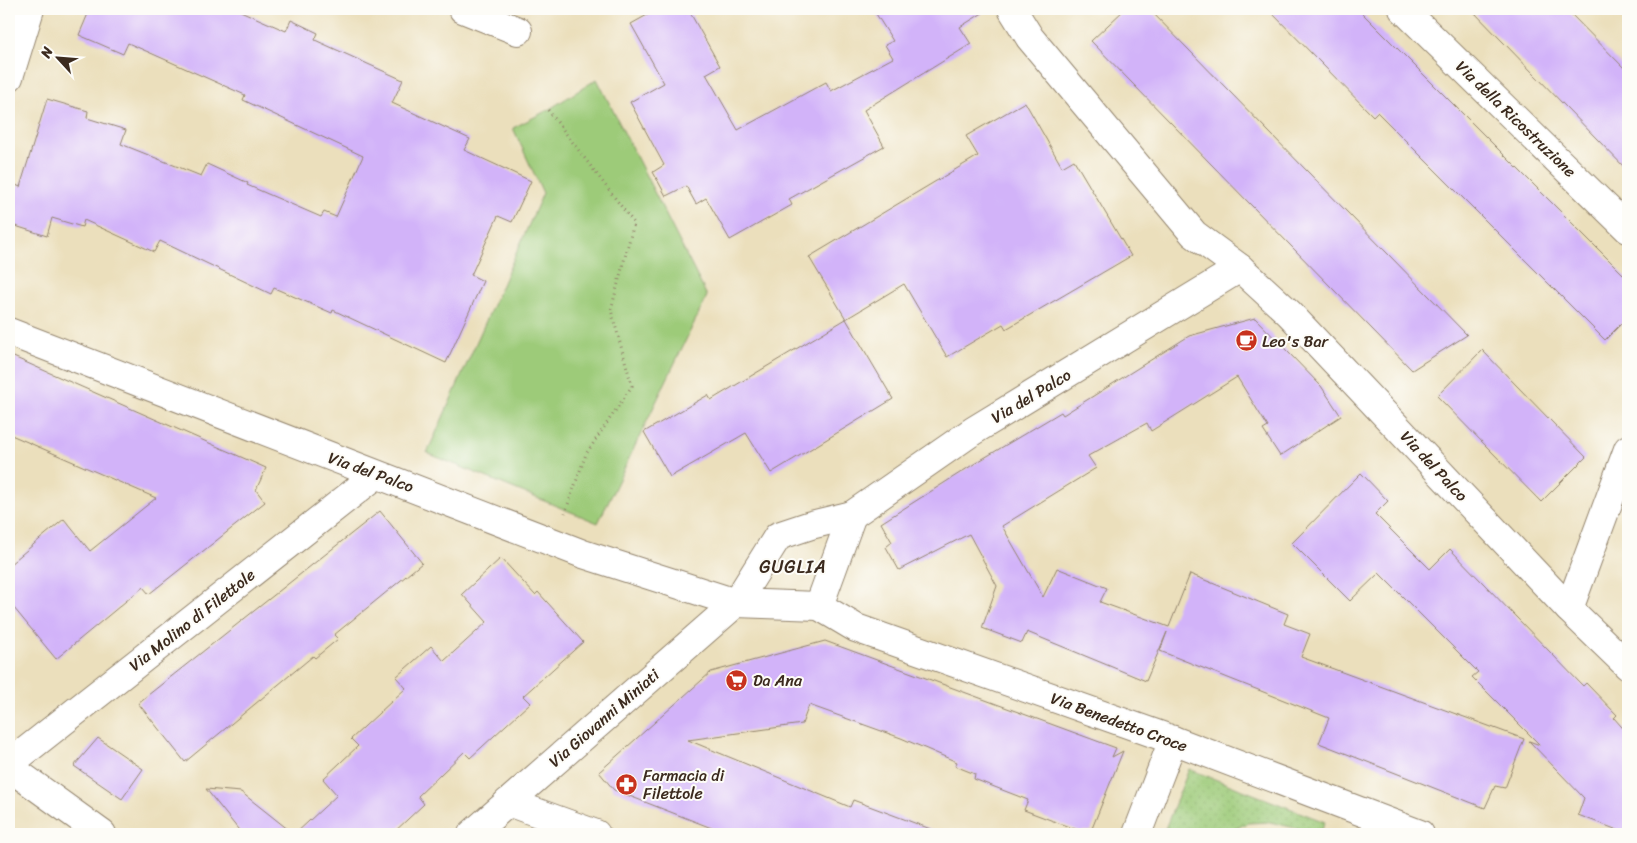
<svg xmlns="http://www.w3.org/2000/svg" width="1637" height="843" font-family="Sriracha,sans-serif">
<defs>
<pattern id="garden-dots" width="8" height="8" patternUnits="userSpaceOnUse" patternTransform="scale(1.25)"><rect width="8" height="8" fill="#9dcb79"/><path d="M2 2h.1M6 6h.1" fill="none" stroke="#88ae68" stroke-width="1.8" stroke-linecap="round"/></pattern>
</defs>
<rect width="100%" height="100%" fill="#fdfcf7"/>
<filter id="ink" filterUnits="userSpaceOnUse"><feTurbulence type="fractalNoise" baseFrequency=".02" numOctaves="2"/><feDisplacementMap in="SourceGraphic" scale="10" xChannelSelector="R" yChannelSelector="G"/><feConvolveMatrix kernelMatrix="1 2 1 2 8 2 1 2 1" color-interpolation-filters="sRGB"/></filter>
<filter id="wash" filterUnits="userSpaceOnUse"><feTurbulence type="fractalNoise" baseFrequency=".0096" numOctaves="4" result="noise"/><feDisplacementMap in="SourceGraphic" scale="20" xChannelSelector="R" yChannelSelector="G"/><feGaussianBlur stdDeviation="1.12" result="paint"/><feColorMatrix in="noise" values="0 0 0 0 0 0 0 0 0 0 0 0 0 0 0 0 0 1.4 0 .05"/><feComposite in="paint" operator="in"/></filter>
<g filter="url(#wash)">
<rect width="100%" height="100%" fill="#ebdfbc"/>
<path fill="#9dcb79" stroke="#6c7a4c" d="M597,79L707,296L598,523L427,453L543,193L513,128L548,110Z"/>
<path fill="url(#garden-dots)" stroke="#6c7a4c" d="M1189,769L1325,822L1320,834L1270,822L1248,823L1224,834H1163Z"/>
<g id="blocks">
<g fill="#d2b3f9">
<path d="M90,9H236L286,31L291,20L318,33L315,40L403,80L392,103L470,139L464,150L531,181L512,222L498,216L471,275L483,281L446,363L333,310L332,313L274,288L271,294L160,241L154,252L84,220L82,227L52,218L47,236L9,224V207L16,185L20,187L47,99L88,111L87,118L126,130L121,144L201,176L207,164L248,183L247,185L321,217L324,212L336,217L363,156L243,100L245,95L128,43L123,54L79,35Z"/>
<path d="M658,9H688L720,66L706,74L738,130L826,82L831,91L893,58L885,45L893,41L873,9H989L960,27L971,44L864,110L884,146L789,199L792,205L730,240L706,198L696,204L686,186L666,196L653,172L664,165L630,102L664,83L631,24Z"/>
<path d="M1125,9H1149L1467,335L1412,370L1091,41Z"/>
<path d="M1268,9H1358L1628,279V317L1605,340L1377,112L1373,116Z"/>
<path d="M1471,9H1566L1628,72V171Z"/>
<path d="M1025,102L1062,167L1074,160L1131,256L1006,329L1003,324L947,357L904,284L846,319L809,257L978,156L966,136Z"/>
<path d="M1255,318L1321,386L1341,416L1280,456L1263,430L1268,427L1237,377L1151,431L1147,423L1088,456L1096,468L1002,526L1043,597L1057,568L1107,588L1100,602L1169,627L1190,574L1288,614L1284,624L1310,634L1301,657L1524,739L1505,788L1495,786L1485,808L1319,743L1329,718L1160,651L1167,632L1146,681L1027,632L1022,643L982,628L997,586L969,534L899,570L886,547L892,542L881,523L974,464L1061,412L1063,415L1189,336Z"/>
<path d="M846,319L893,399L771,473L746,433L670,477L644,432L708,395L711,400Z"/>
<path d="M1482,350L1586,457L1541,502L1437,396Z"/>
<path d="M9,355L266,468L256,490L265,502L149,594L143,587L56,659L9,602V565L64,519L90,551L156,498L9,434Z"/>
<path d="M1361,473L1388,501L1375,514L1430,569L1450,549L1583,686L1586,683L1617,715L1614,718L1628,734V834L1578,815L1584,798L1529,741L1540,745L1472,677L1478,672L1379,573L1350,601L1292,543Z"/>
<path d="M380,511L422,563L334,635L338,639L315,658L313,656L185,762L138,703Z"/>
<path d="M501,558L535,595L538,592L583,642L523,696L530,703L470,758L464,752L418,796L424,804L392,834H295L337,795L323,779L358,746L351,739L406,688L396,677L431,646L444,661L487,622L462,594Z"/>
<path d="M825,641L1116,748L1112,757L1123,751L1091,831H1080L1024,810L1028,800L974,779L975,774L955,766L957,762L901,738L809,705L802,724L688,740L850,807L853,800L936,831L935,834H727L614,790L599,772L711,672Z"/>
<path d="M98,738L143,769L122,799L74,766Z"/>
<path d="M206,789L241,792L294,834H242Z"/>
</g>
</g>
</g>
<g filter="url(#ink)">
<use href="#blocks" fill-opacity="0" stroke="#93846d" stroke-width="1"/>
<g fill="none" stroke-linecap="round" stroke-linejoin="round">
<defs>
<g id="street">
<path d="M463,9L518,31"/>
<path d="M1012,9L1030,38L1194,234L1240,268"/>
<path d="M1403,9L1628,229"/>
<path d="M9,77L30,9"/>
<path d="M9,332L583,554L736,603L819,606L856,628L1173,740L1420,834"/>
<path d="M819,606L852,515"/>
<path d="M1569,609L1628,449"/>
<path d="M9,764L376,475"/>
<path d="M9,767L102,834"/>
<path d="M508,802L596,834"/>
<path d="M472,834L736,603L778,536L811,525L852,515L973,431L1240,268L1289,313L1569,609L1628,666"/>
<path d="M1137,834L1173,740"/>
</g>
</defs>
<use href="#street" stroke="#93846d" stroke-width="30"/>
<path stroke="#93846d" stroke-width="3" stroke-dasharray="1 4" stroke-linecap="butt" d="M548,110L634,223L611,310L632,386L586,454L565,513"/>
<use href="#street" stroke="#fff" stroke-width="28"/>
</g>
</g>
<defs>
<symbol id="cafe-disc" viewBox="-11 -11 22 22"><circle r="9.5" fill="#c8321e" stroke="#fdfcf7"/><path d="M-5.5-4.5H6V0H3Q3 3.5 0 3.5H-2.5Q-5.5 3.5-5.5 0ZM3-3.2v2h1.7v-2ZM-6 4.5H4V6H-6Z" fill="#fff"/></symbol>
<symbol id="supermarket-disc" viewBox="-11 -11 22 22"><circle r="9.5" fill="#c8321e" stroke="#fdfcf7"/><path d="M-6-5.5h2.5l.6 2H6L4.5 2H-2.5L-4.4-4H-6ZM-1.5 3.2a1.3 1.3 0 1 0 .1 0ZM3 3.2a1.3 1.3 0 1 0 .1 0Z" fill="#fff"/></symbol>
<symbol id="pharmacy-disc" viewBox="-11 -11 22 22"><circle r="9.5" fill="#c8321e" stroke="#fdfcf7"/><path d="M-2-6h4v4h4v4h-4v4h-4v-4h-4v-4h4Z" fill="#fff"/></symbol>
</defs>
<g fill-rule="evenodd">
<use href="#cafe-disc" x="1234" y="328" width="25" height="25"/>
<use href="#supermarket-disc" x="724" y="668" width="25" height="25"/>
<use href="#pharmacy-disc" x="614" y="772" width="25" height="25"/>
</g>
<g text-anchor="middle" dominant-baseline="central" stroke-width="4" stroke-linejoin="round" paint-order="stroke">
<g font-size="16" fill="#3b2a1e" stroke="#fdfcf7">
<text transform="translate(1516 119) rotate(44)">Via della Ricostruzione</text>
<text transform="translate(1031 396) rotate(-31)">Via del Palco</text>
<text transform="translate(1434 466) rotate(47)">Via del Palco</text>
<text transform="translate(371 472) rotate(20)">Via del Palco</text>
<text transform="translate(192 620) rotate(-38)">Via Molino di Filettole</text>
<text transform="translate(604 718) rotate(-41)">Via Giovanni Miniati</text>
<text transform="translate(1119 722) rotate(20)">Via Benedetto Croce</text>
</g>
<g font-size="16" fill="#3b2a1e" stroke="#fdfcf7" text-anchor="start">
<text x="1262" y="341">Leo's Bar</text>
<text x="753" y="680">Da Ana</text>
<text x="643" y="775">Farmacia di<tspan x="643" dy="18">Filettole</tspan></text>
</g>
<g font-size="18" letter-spacing="1" fill="#3b2a1e" stroke="#fdfcf7">
<text x="793" y="567">GUGLIA</text>
</g>
</g>
<rect width="1637" height="843" fill="none" stroke="#fdfcf7" stroke-width="30"/>
<g transform="translate(58 58) rotate(296)" stroke="#fdfcf7" stroke-width="4" paint-order="stroke">
<path d="M0-4L9 19L0 12L-9 19Z" fill="#3b2a1e"/>
<text y="-8" font-size="14" font-weight="bold" text-anchor="middle" fill="#3b2a1e">N</text>
</g>
</svg>
